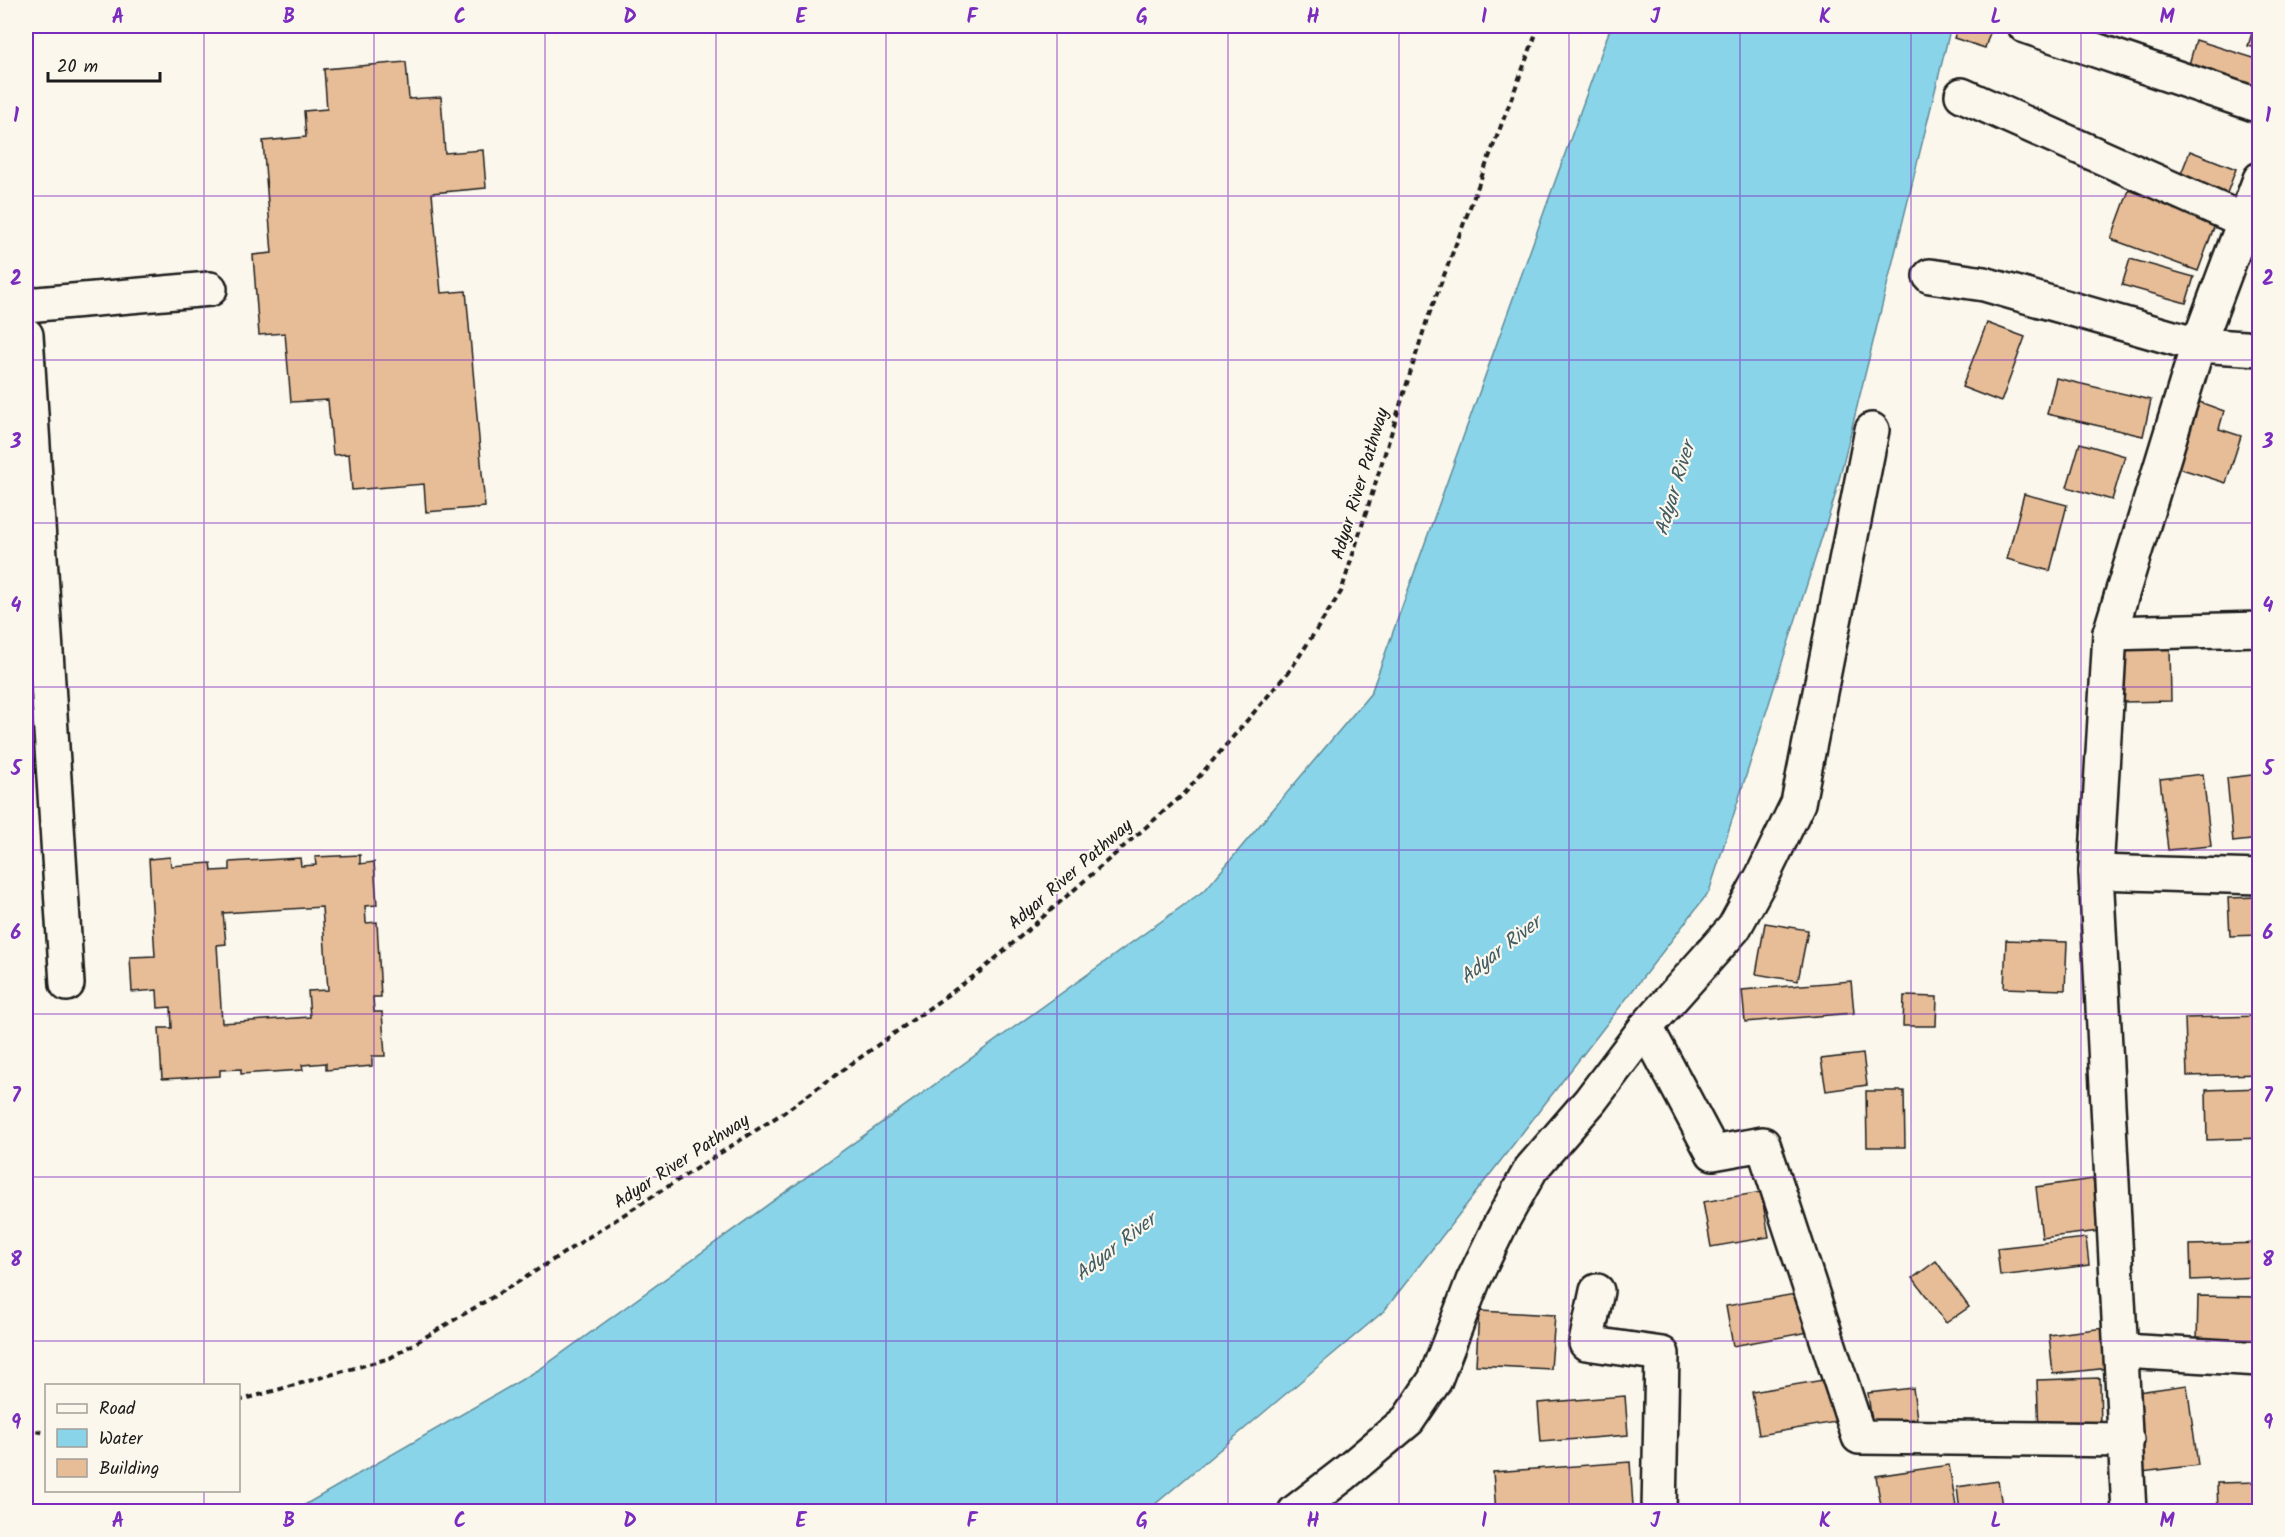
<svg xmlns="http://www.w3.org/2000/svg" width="2285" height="1537" font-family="Kalam,sans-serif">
<rect width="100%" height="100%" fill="#fbf7ec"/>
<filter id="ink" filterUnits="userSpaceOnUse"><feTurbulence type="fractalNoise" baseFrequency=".0167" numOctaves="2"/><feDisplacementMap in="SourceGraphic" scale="12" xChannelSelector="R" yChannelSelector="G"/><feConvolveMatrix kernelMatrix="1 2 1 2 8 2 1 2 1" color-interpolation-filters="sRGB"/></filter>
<g filter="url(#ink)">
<path fill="#8ad4ea" stroke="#5e8a98" stroke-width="1.5" d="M1611,26H1951L1835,496L1709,892L1384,1311L1147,1511H294L540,1369L1206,889L1371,693Z"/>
<g fill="#e7bd97" stroke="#1c1c1c" stroke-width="1.5" fill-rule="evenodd">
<path d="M1958,26H1992L1985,48L1954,38Z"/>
<path d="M2254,26H2260V49L2248,46Z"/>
<path d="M2196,40L2260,60V97L2186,75Z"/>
<path d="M406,62L409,99L441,97L445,153L483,150L486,188L432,193L441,293L466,291L485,507L426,512L424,484L352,490L349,454L333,455L328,400L291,402L285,333L259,335L253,255L272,253L263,141L306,137L304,111L327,109L324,69Z"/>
<path d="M2190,151L2236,169L2224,201L2177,184Z"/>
<path d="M2129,190L2216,222L2198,271L2111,239Z"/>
<path d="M2130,259L2194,277L2186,303L2122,285Z"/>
<path d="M1987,323L2025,337L2001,402L1962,387Z"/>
<path d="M2056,378L2151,400L2143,436L2047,414Z"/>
<path d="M2194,400L2224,411L2219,429L2241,436L2226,483L2172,466Z"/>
<path d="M2080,443L2125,456L2112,500L2067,487Z"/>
<path d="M2024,494L2067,505L2050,571L2007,559Z"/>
<path d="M2170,646L2171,701L2124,702L2122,648Z"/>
<path d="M2203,774L2211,846L2168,850L2160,779Z"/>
<path d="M2260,774V839L2233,842L2227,778Z"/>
<path d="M360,855V864L374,862L377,905L365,906L366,923L377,922L381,997H373L374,1012H382L385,1056H372V1066L326,1070V1063L302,1065L303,1070L241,1074V1069L220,1070V1076L162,1079L159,1028H172L171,1007L158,1008L157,990L132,992L130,957L155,956L149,859L170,857L171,866L211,863L212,871L230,870V862L300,858L301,866L316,865L315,857ZM322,907L328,990L308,991L310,1017L222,1023L217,945L226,944L223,913Z"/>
<path d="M2260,897V935L2230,936L2228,898Z"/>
<path d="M1765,923L1808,930L1798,981L1756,974Z"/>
<path d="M2006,940L2067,942L2065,990L2004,988Z"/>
<path d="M1851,981L1854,1013L1745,1022L1742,990Z"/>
<path d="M1904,996L1937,997L1936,1026H1903Z"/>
<path d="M2260,1016V1074L2187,1076L2185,1018Z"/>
<path d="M1863,1054L1867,1085L1826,1091L1821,1059Z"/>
<path d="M2260,1088V1138L2207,1140L2206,1090Z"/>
<path d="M1866,1091H1904L1905,1147H1867Z"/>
<path d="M2093,1179L2099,1231L2042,1238L2036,1187Z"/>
<path d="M1761,1192L1769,1237L1711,1247L1703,1202Z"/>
<path d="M2086,1238L2089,1265L2000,1276L1997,1248Z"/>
<path d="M2260,1243V1277L2191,1280L2190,1245Z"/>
<path d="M1936,1261L1969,1307L1946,1323L1913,1278Z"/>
<path d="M1801,1293L1809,1332L1733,1346L1726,1306Z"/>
<path d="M2198,1296L2260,1297V1344L2197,1343Z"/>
<path d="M1479,1311L1555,1315L1551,1369L1476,1365Z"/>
<path d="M2104,1328L2109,1368L2053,1374L2049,1335Z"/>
<path d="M2100,1378L2101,1432L2039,1433L2037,1380Z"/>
<path d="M1829,1379L1836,1422L1759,1435L1752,1392Z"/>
<path d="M2187,1385L2198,1465L2142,1472L2131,1393Z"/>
<path d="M1913,1388L1917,1419L1872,1424L1868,1393Z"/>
<path d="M1625,1396L1628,1435L1541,1442L1538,1403Z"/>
<path d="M1630,1462L1633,1506L1563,1512H1496L1493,1472Z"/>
<path d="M1949,1465L1957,1512H1882L1876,1476Z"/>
<path d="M1998,1481L2003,1512H1960L1957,1487Z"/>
<path d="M2260,1482V1512H2218L2217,1483Z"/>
</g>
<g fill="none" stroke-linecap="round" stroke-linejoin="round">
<defs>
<g id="minor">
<path d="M2025,26L2260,106"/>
<path d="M1962,95L2245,221"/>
<path d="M1930,276L1984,284L2198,345L2260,349"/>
<path d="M26,305L210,289"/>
<path d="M26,335L67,984"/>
<path d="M2110,633L2260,629"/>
<path d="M2096,872L2260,877"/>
<path d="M1646,1027L1713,1153L1763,1144L1859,1437L2127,1440"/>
<path d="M1597,1291L1586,1343L1662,1354L1659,1512"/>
<path d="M2123,1351L2260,1359"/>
<path d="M1295,1512L1344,1474L1408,1420L1435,1380L1473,1281L1501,1223L1531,1169L1590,1101L1646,1027L1734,928L1763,875L1798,803L1872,430"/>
<path d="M2129,1512L2096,872L2110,633L2198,345L2260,179"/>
</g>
</defs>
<use href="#minor" stroke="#1c1c1c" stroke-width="38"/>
<g stroke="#1c1c1c" stroke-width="4" stroke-dasharray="6 4.5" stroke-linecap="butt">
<path d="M238,1401L390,1358L523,1279L783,1113L981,971L1185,793L1291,669L1341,592L1427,320L1539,26"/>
<path d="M26,1429L46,1433"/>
</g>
<use href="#minor" stroke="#fbf7ec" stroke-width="33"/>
</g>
</g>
<path fill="none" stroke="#7b2cbf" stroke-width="1.5" stroke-opacity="0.55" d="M204,26V1386M374,26V1512M545,26V1512M716,26V1512M886,26V1512M1057,26V1512M1228,26V1512M1399,26V1512M1569,26V1512M1740,26V1512M1911,26V1512M2081,26V1512M26,196H2260M26,360H2260M26,523H2260M26,687H2260M26,850H2260M26,1014H2260M26,1177H2260M26,1341H2260M204,1490V1512"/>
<g text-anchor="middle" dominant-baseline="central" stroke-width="4.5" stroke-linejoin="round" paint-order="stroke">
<g font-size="18" fill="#1c1c1c" stroke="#fbf7ec">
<text transform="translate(1361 484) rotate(-73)">Adyar River Pathway</text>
<text transform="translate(1071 875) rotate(-41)">Adyar River Pathway</text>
<text transform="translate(682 1162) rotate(-33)">Adyar River Pathway</text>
</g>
<g font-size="20" font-style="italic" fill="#425c64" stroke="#fbf7ec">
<text transform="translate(1676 489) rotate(-73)">Adyar River</text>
<text transform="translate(1501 951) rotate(-38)">Adyar River</text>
<text transform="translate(1116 1248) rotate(-38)">Adyar River</text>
</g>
</g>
<rect width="2285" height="1537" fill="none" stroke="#fbf7ec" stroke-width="66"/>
<rect x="45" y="1384" width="195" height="108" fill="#fbf7ec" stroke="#a29f99" stroke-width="1.5"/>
<rect x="57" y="1404" width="30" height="9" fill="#fbf7ec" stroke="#a29f99" stroke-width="1.5"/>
<text x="99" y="1414" font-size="18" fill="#1c1c1c">Road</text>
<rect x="57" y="1429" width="30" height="18" fill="#8ad4ea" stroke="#a29f99" stroke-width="1.5"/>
<text x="99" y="1444" font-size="18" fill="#1c1c1c">Water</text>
<rect x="57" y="1459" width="30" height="18" fill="#e7bd97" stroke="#a29f99" stroke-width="1.5"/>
<text x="99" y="1474" font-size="18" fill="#1c1c1c">Building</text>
<path d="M48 72v9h112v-9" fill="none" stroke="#1c1c1c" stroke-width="3"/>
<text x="57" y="72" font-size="18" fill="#1c1c1c" stroke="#fbf7ec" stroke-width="4.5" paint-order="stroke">20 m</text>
<rect x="33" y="33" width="2219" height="1471" fill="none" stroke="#7b2cbf" stroke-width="2"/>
<g font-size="20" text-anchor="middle" font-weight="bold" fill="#7b2cbf">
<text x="118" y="23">A</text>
<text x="289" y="23">B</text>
<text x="460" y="23">C</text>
<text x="630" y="23">D</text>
<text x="801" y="23">E</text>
<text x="972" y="23">F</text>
<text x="1142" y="23">G</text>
<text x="1313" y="23">H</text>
<text x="1484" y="23">I</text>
<text x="1655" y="23">J</text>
<text x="1825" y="23">K</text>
<text x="1996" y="23">L</text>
<text x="2167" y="23">M</text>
<text x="16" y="122">1</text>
<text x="2268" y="122">1</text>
<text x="16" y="285">2</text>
<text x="2268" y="285">2</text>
<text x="16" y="448">3</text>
<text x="2268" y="448">3</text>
<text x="16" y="612">4</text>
<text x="2268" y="612">4</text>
<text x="16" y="775">5</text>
<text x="2268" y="775">5</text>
<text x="16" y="939">6</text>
<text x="2268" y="939">6</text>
<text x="16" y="1102">7</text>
<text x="2268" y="1102">7</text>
<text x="16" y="1266">8</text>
<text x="2268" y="1266">8</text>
<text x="16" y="1429">9</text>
<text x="2268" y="1429">9</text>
<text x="118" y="1527">A</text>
<text x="289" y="1527">B</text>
<text x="460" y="1527">C</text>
<text x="630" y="1527">D</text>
<text x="801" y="1527">E</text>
<text x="972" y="1527">F</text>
<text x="1142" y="1527">G</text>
<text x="1313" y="1527">H</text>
<text x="1484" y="1527">I</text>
<text x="1655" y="1527">J</text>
<text x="1825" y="1527">K</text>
<text x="1996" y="1527">L</text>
<text x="2167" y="1527">M</text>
</g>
</svg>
